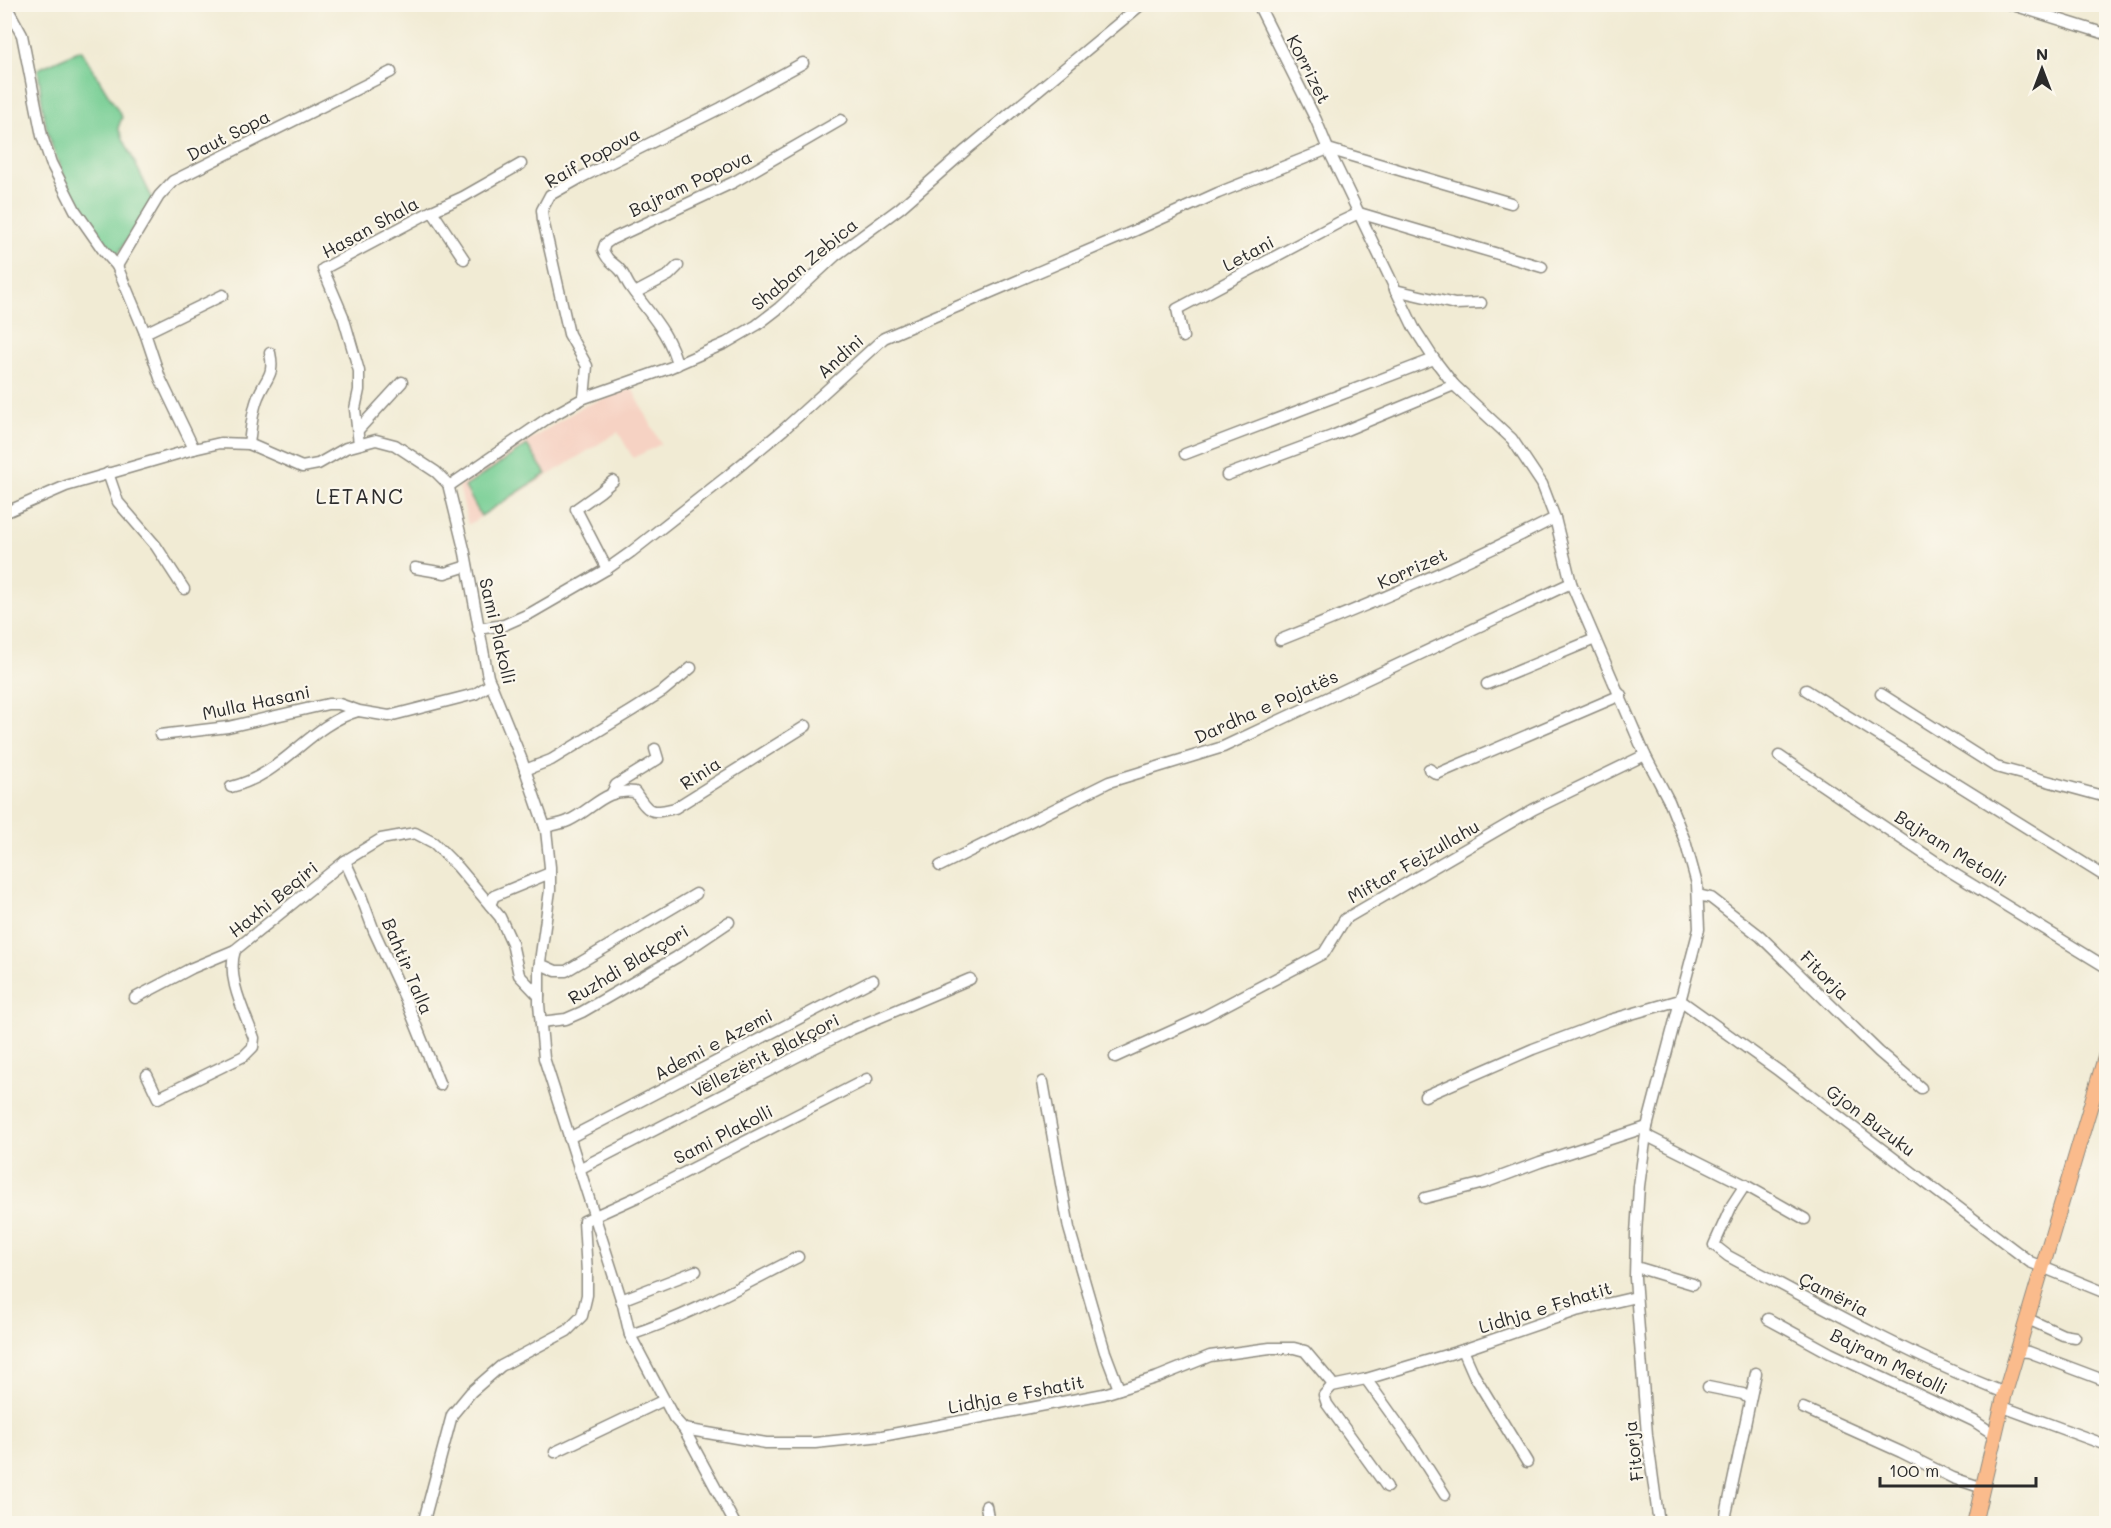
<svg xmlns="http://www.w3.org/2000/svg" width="2111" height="1528" font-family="Mali,sans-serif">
<rect width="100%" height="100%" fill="#fbf7ec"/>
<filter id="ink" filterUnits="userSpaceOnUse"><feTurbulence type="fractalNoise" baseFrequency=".0167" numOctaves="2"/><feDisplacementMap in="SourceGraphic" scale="12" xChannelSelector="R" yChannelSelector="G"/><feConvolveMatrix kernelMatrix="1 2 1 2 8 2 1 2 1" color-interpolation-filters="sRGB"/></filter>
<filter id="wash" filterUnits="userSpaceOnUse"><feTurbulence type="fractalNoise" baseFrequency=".008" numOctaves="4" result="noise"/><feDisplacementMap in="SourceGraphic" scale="24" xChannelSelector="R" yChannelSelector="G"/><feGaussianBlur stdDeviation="1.35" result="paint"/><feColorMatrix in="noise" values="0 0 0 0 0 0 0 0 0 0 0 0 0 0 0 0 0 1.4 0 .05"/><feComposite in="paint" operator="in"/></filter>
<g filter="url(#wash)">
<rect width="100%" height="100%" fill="#f1ebd4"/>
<path fill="#f6d2c3" d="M632,388L661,444L633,458L618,432L468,525L459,485L582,407Z"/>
<g fill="#74cd93" stroke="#507c5f" stroke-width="1.5">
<path d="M81,50L122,117L118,128L153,200L118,254C89,243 56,162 48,133C42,112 41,90 38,69Z"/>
<path d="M527,445L546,474L481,516L465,487Z"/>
</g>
</g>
<g filter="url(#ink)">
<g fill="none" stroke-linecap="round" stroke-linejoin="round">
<defs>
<g id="minor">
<path d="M1258,4L1316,120L1328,149L1414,328L1434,359L1454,385L1512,439L1542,484L1555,518L1571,583L1645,755L1669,801L1685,841L1697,884L1699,929L1647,1127L1639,1186L1636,1234L1635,1278L1647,1435L1659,1524"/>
<path d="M2010,4L2106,34"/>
<path d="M1328,149L1511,203"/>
<path d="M432,211L464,259"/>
<path d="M1359,213L1542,267"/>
<path d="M117,266L159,196L173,181L391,72"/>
<path d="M1395,290L1455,304L1481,303"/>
<path d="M635,293L669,275L678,266"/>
<path d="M145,333L223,295"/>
<path d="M1183,337L1177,309L1340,222L1359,213"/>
<path d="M677,365C671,335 648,312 631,288C627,283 625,276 621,271C614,262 608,263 603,250L605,244L612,239L734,182L841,120"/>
<path d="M584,398L587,366L569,334L543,220L542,210L550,195L582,177L721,108L803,63"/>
<path d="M358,430L402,382"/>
<path d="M249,444C251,429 252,411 258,397C266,377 275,376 270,353"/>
<path d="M359,444L355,409L359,390V371L343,316L323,269L432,211L463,197L521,164"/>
<path d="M194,449L220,443L249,444L302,467L318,464L346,448L376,440L395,445L436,472L448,484L465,553L488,677L521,758L546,830L550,867V890L539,969V1004L544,1058L623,1305L630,1335L674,1418L684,1429L735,1524"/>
<path d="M1185,454L1434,359"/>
<path d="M108,473L118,502L156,546L184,589"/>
<path d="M1227,475L1332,436L1454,385"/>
<path d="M449,486L548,418L584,398L669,368L726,343L757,325L779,308L835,256L900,208L966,150L1142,4"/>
<path d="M4,513L66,486L194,449L160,378L145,333L117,266L103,250L75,210L51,163L42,136L22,35L5,4"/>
<path d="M415,568L445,573L467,566"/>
<path d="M607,569L576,509L600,492L613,481"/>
<path d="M478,629L504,625L531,613L607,569L631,552L725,478L783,430L884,338L1134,231L1218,193L1328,149"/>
<path d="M1280,640C1374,603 1465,564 1555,518"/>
<path d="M1487,684L1595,639"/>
<path d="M1806,690L2106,877"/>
<path d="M1881,694L1996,767L2106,797"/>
<path d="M160,735L228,727L328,704H339L359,711L389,716L475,694L491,684"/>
<path d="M1779,756L1948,870L2106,967"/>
<path d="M1429,769L1437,774L1621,695"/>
<path d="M525,770L551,760L633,710L663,691L691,668"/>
<path d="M231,787C285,774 307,726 358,711"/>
<path d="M612,793L616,785L658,759L655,749"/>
<path d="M545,827C553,825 561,824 568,821C594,809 604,788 635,792C649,813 650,814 675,808L806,726"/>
<path d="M345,861L361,896L374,931L405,998L440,1085"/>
<path d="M940,866L1109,782L1223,747L1571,583"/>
<path d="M1698,895L1711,898L1760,936L1879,1052L1921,1088"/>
<path d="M490,905L494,896L550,873"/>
<path d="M540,964L556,971H566L696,894"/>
<path d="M135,998L192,968L235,950"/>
<path d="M1680,1000L1779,1071L2030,1262L2106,1293"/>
<path d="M541,1022L566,1019L582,1012L677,957L729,922"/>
<path d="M1115,1057L1205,1016L1324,953L1345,919L1534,809L1645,755"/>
<path d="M147,1075L158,1098L244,1056L253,1047L254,1038C244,1011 226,978 235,950L345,861L381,839L415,833L434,843L458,867L500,917L512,943L519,975L539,996"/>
<path d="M1043,1082L1069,1228L1105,1352L1119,1389"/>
<path d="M1425,1096L1533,1049L1610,1020L1680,1000"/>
<path d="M1647,1136L1745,1185"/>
<path d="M569,1138L873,980"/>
<path d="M579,1169L794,1058L850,1030L970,979"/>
<path d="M1425,1198L1484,1183L1540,1162L1647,1127"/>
<path d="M1805,1219L1745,1185L1732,1205L1714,1245L1728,1256C1819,1305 1909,1355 2005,1393"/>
<path d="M1636,1267L1693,1284"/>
<path d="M621,1300L696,1271"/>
<path d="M1768,1319L1830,1353L1974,1421L1995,1435"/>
<path d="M2028,1319L2063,1335L2075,1337"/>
<path d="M630,1335C689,1316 743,1285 798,1257"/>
<path d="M1463,1350L1474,1375L1527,1462"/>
<path d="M2017,1351L2029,1352L2106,1381"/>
<path d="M1366,1379L1411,1442L1445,1495"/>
<path d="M1708,1387L1743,1394L1750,1400"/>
<path d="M2003,1407L2106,1445"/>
<path d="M1803,1408L1901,1452L1953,1478L1983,1488"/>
<path d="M684,1429L766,1443H815L882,1436L1104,1394L1158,1377L1210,1356L1270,1348H1294L1305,1351L1331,1382L1332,1386"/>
<path d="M555,1452L664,1400"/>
<path d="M1387,1487L1327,1404L1324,1395L1332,1386L1366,1379L1463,1350L1576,1311L1636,1297"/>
<path d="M986,1506L989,1524"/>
<path d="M423,1524L452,1415L471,1392L501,1366L567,1331L582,1316L587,1295V1273L584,1221L637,1197L867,1079"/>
<path d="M1724,1524L1756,1373"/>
</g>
<path id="major" d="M1974,1524L2005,1393L2106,1054"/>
</defs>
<use href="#minor" stroke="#8e8b80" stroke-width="13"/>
<use href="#major" stroke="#8e8b80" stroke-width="16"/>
<use href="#minor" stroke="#fff" stroke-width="10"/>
<use href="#major" stroke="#fabb8c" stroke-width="14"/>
</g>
</g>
<g text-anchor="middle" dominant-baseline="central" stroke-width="4.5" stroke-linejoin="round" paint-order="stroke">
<g font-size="18" fill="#2b2b2b" stroke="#fbf7ec">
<text transform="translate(1309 69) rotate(63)">Korrizet</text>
<text transform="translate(228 135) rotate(-27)">Daut Sopa</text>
<text transform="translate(592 157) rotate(-29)">Raif Popova</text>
<text transform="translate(690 183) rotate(-25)">Bajram Popova</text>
<text transform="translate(370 227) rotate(-29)">Hasan Shala</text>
<text transform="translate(1248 253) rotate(-28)">Letani</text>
<text transform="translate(804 264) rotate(-40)">Shaban Zebica</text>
<text transform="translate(840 356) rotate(-42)">Andini</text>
<text transform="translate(1412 568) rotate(-24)">Korrizet</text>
<text transform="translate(498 631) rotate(77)">Sami Plakolli</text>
<text transform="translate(256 702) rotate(-12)">Mulla Hasani</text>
<text transform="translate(1266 706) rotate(-24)">Dardha e Pojatës</text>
<text transform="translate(700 773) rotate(-33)">Rinia</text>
<text transform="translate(1951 848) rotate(32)">Bajram Metolli</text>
<text transform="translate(1413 861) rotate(-30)">Miftar Fejzullahu</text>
<text transform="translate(273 899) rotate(-39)">Haxhi Beqiri</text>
<text transform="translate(628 964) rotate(-31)">Ruzhdi Blakçori</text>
<text transform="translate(408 966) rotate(67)">Bahtir Talla</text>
<text transform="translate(1825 975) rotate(45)">Fitorja</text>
<text transform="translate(713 1044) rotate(-28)">Ademi e Azemi</text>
<text transform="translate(765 1055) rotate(-27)">Vëllezërit Blakçori</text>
<text transform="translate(1871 1120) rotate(37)">Gjon Buzuku</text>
<text transform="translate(723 1134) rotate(-27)">Sami Plakolli</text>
<text transform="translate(1834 1294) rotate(27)">Çamëria</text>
<text transform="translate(1545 1307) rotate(-17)">Lidhja e Fshatit</text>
<text transform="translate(1889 1361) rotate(26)">Bajram Metolli</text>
<text transform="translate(1016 1394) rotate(-11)">Lidhja e Fshatit</text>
<text transform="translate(1633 1451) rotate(-97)">Fitorja</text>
</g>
<g font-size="21" letter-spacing="1.5" fill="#2b2b2b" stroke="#fbf7ec">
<text x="360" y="495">LETANC</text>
</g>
</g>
<rect width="2111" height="1528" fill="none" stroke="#fbf7ec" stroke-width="24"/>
<g transform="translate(2042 69)" stroke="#fbf7ec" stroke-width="4.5" paint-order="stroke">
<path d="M0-4.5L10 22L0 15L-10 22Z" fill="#2b2b2b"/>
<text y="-9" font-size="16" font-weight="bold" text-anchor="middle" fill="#2b2b2b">N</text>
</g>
<path d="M1880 1477v9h156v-9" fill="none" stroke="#2b2b2b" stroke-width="3"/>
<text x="1889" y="1477" font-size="18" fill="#2b2b2b" stroke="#fbf7ec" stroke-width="4.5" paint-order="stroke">100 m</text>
</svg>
